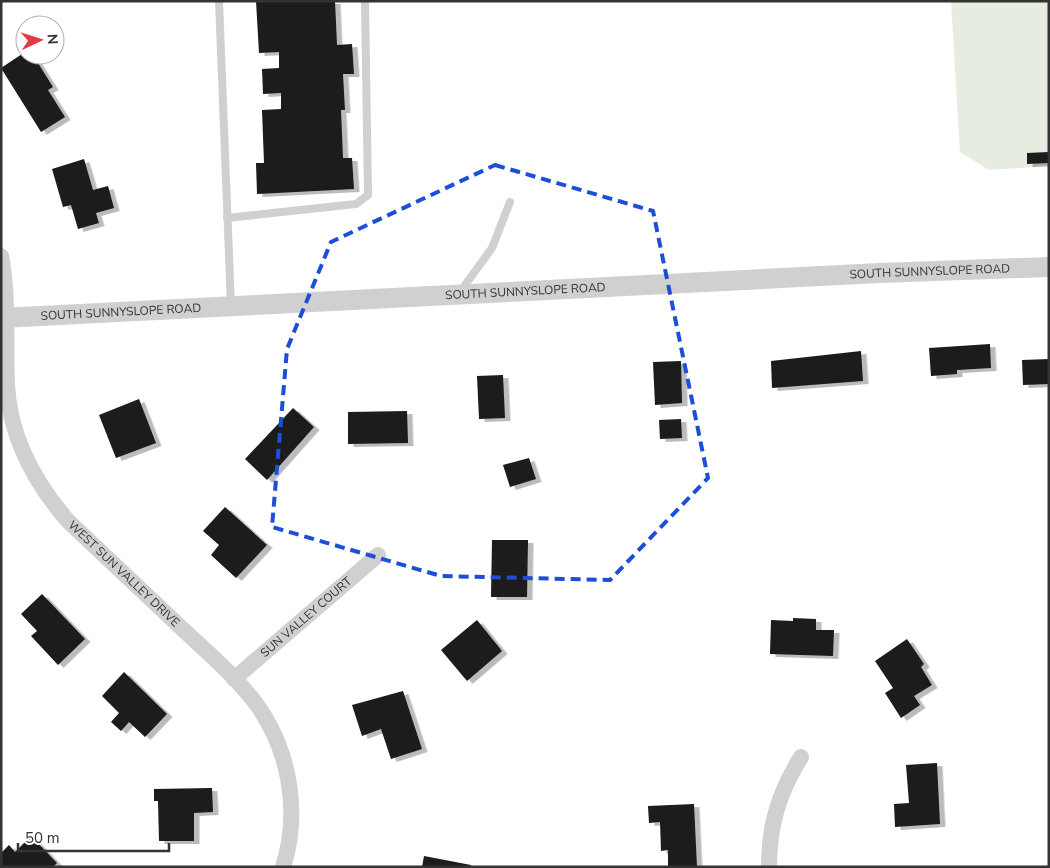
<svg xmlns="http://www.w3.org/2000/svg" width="1050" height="868" font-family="'Nunito Sans',sans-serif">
<defs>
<filter id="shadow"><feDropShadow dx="5.5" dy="3" stdDeviation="0" flood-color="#0004"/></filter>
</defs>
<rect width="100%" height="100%" fill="#fff"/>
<path fill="#e6ecdf" d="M951,1H1049V166L989,170L960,152Z"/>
<g fill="#1a1a1a" filter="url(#shadow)">
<path d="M256,1H335L337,45L352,44L354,74H343L345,110H341L343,158H352L354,189L257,194L256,163H264L262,110L281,109V93L263,94L262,69L279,68V52L259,53Z"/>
<path d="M25,52V55H33L53,87L48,90L65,117L41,132L1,68Z"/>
<path d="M1049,152V163L1027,164V153Z"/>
<path d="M84,159L93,190L108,186L114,208L96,213L99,223L78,229L71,205L63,207L52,169Z"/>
<path d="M990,344L991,368L957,370V374L931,376L929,348Z"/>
<path d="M861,351L863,381L772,388L771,361Z"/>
<path d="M1049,359V384L1023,385L1022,360Z"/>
<path d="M681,361L682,403L655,405L653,362Z"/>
<path d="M503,375L505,418L479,419L477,376Z"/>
<path d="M139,399L156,443L116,458L99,415Z"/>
<path d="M293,408L314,427L267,480L245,459Z"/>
<path d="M407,411L408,443L348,444V412Z"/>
<path d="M681,419L682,438L660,439L659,420Z"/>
<path d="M529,458L536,479L510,487L503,465Z"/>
<path d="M225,507L267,545L236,578L211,555L219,545L203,531Z"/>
<path d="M492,540H528L527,597H491Z"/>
<path d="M42,594L85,639L58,665L31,636L37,631L21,614Z"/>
<path d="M793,618L816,619V630H834L833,656L770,654L771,620L793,621Z"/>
<path d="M477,620L502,651L467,681L441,650Z"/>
<path d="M907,639L924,664L921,667L932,685L914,696L920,705L901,718L885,693L893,688L875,661Z"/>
<path d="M124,672L167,714L145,737L129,722L121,731L111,722L119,713L102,696Z"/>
<path d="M403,691L422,749L391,759L381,729L362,736L352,705Z"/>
<path d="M937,763L940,824L895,827L894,804L909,803L906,765Z"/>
<path d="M212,788L213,812L194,813V841H159L158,801H154V789Z"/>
<path d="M694,804L697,867H668V850L661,851L660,822L649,823L648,806Z"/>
<path d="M31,836L57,863L53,867H1V853L9,845L15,852Z"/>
<path d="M424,856L471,865L470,867H422Z"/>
</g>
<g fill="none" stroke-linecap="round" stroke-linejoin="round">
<g stroke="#d0d0d0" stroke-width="8">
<path d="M219,1L231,306"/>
<path d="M227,218L356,204L368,195L365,1"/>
<path d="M460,292L492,248L510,202"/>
</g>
<g stroke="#d0d0d0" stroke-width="16">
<path id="s1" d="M1,256C9,298 5,342 7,385C10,437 35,483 68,521C103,554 138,587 173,620C200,646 231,671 254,701C289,747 301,811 283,867"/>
<path id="s2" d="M234,679L378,555"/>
<path d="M769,867C769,824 779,793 801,757"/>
</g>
<path stroke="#d0d0d0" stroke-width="20" id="s3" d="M1,318L880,273L1049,267"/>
</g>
<path fill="none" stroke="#1d4ed8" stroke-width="4" stroke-dasharray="10 6" stroke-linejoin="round" d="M495,165L653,211L708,478L610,580L441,576L272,527L287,349L331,242Z"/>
<g text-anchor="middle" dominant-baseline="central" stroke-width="5" stroke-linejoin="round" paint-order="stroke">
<g font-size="12" fill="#333" stroke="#fff">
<text stroke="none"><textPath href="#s3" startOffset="930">SOUTH SUNNYSLOPE ROAD</textPath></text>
<text stroke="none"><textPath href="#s3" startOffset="525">SOUTH SUNNYSLOPE ROAD</textPath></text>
<text stroke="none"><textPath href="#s3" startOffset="120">SOUTH SUNNYSLOPE ROAD</textPath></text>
<text stroke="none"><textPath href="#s1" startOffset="358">WEST SUN VALLEY DRIVE</textPath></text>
<text stroke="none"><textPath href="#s2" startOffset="95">SUN VALLEY COURT</textPath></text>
</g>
</g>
<rect width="1050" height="868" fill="none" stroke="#333333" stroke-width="5"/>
<g transform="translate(40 40) rotate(86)"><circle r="24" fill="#ffffff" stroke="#adadad"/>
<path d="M0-4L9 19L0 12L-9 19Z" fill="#e63946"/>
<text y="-8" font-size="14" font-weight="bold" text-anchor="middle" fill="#333333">N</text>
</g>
<path d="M18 843v8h151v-8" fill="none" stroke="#333333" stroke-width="2.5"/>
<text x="25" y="843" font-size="15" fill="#333333" stroke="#ffffff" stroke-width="4" paint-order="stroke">50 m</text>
</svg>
